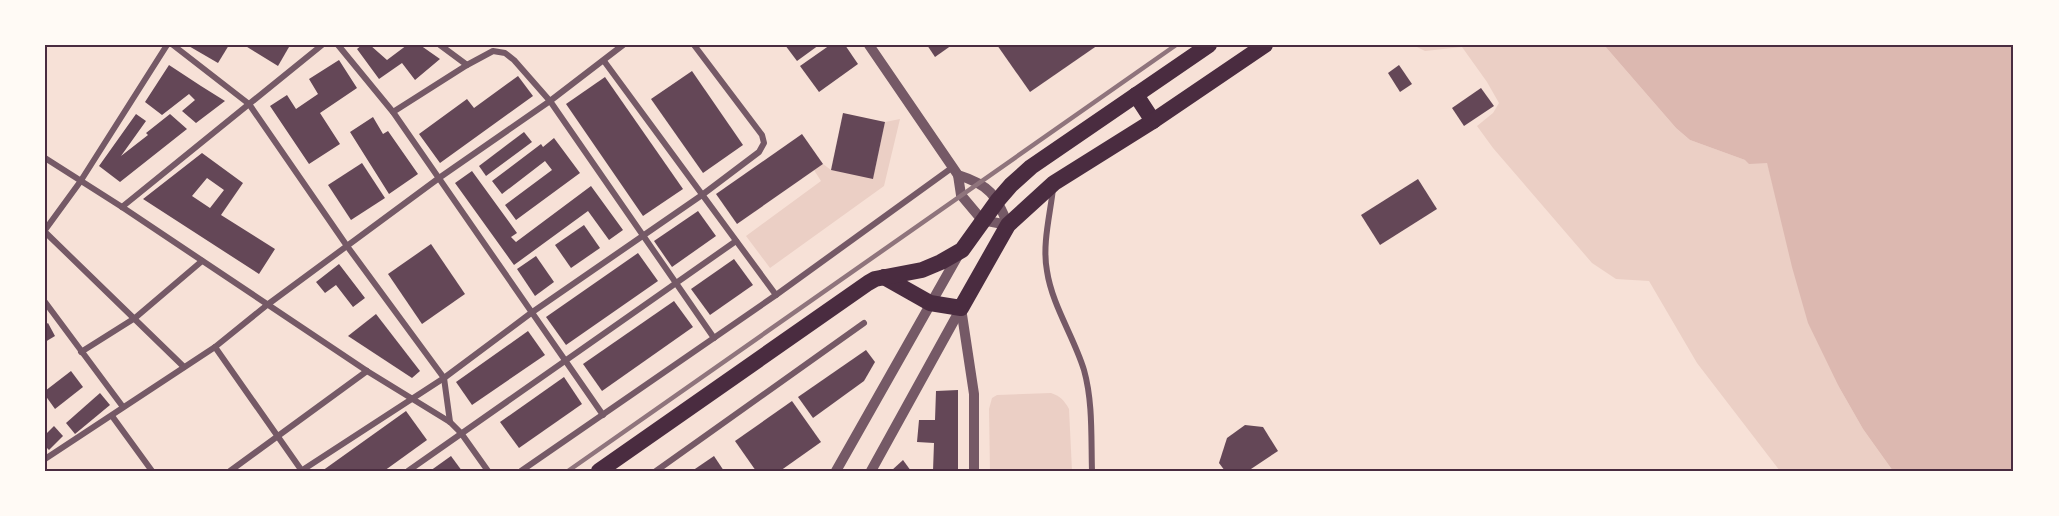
<svg xmlns="http://www.w3.org/2000/svg" width="2059" height="516" font-family="Bitter,serif">
<rect width="100%" height="100%" fill="#f7e1d7"/>
<g fill="#ebcfc5">
<path d="M1413,45H1604L1676,128L1690,140L1745,160L1767,162L1779,209L1839,387L1863,429L1893,471H1780L1697,363L1649,281L1616,279L1592,263L1493,148L1477,126L1493,113L1499,103L1487,82L1462,47L1425,51Z"/>
<path d="M900,119L884,186L770,268L746,236L821,181L814,170L823,164L831,170L873,178L885,122Z"/>
<path d="M1051,393C1060,396 1064,400 1069,409L1072,471H990L989,409L992,398L997,395Z"/>
</g>
<path fill="#dcb8b0" d="M1604,45H2014V471H1893L1863,429L1839,387L1808,323L1792,267L1767,163L1749,164L1745,160L1690,140L1676,128Z"/>
<g fill="#644757" fill-rule="evenodd">
<path d="M187,45H229L218,63Z"/>
<path d="M244,45H286L289,47L278,66Z"/>
<path d="M362,45H370L387,60L407,45H420L440,59L415,80L402,63L379,79L357,49Z"/>
<path d="M785,45H819L797,61Z"/>
<path d="M830,45H845L858,64L819,92L800,66Z"/>
<path d="M927,45H952L935,57Z"/>
<path d="M997,45H1098L1030,92Z"/>
<path d="M339,60L357,88L320,113L340,144L309,164L270,106L287,95L296,109L318,94L309,79Z"/>
<path d="M169,65L201,86L225,101L196,123L182,111L195,100L189,94L162,115L145,102Z"/>
<path d="M1399,65L1412,84L1400,92L1388,73Z"/>
<path d="M692,71L743,145L703,173L651,99Z"/>
<path d="M518,76L533,96L440,163L419,134L467,99L474,108Z"/>
<path d="M605,77L683,189L643,216L566,104Z"/>
<path d="M1481,88L1494,106L1464,126L1452,108Z"/>
<path d="M843,113L885,122L873,179L831,170Z"/>
<path d="M136,114L146,121L121,156L148,135L146,133L170,114L187,129L120,182L99,166Z"/>
<path d="M373,117L383,134L388,131L418,174L389,194L350,132Z"/>
<path d="M524,132L532,142L486,176L479,166Z"/>
<path d="M802,134L823,164L737,224L716,194Z"/>
<path d="M554,138L580,173L516,220L505,205L552,170L545,161L502,194L492,181L541,144L543,147Z"/>
<path d="M202,153L243,183L221,215L275,249L259,274L143,199ZM207,178L224,190L210,208L192,196Z"/>
<path d="M362,163L385,198L351,220L328,185Z"/>
<path d="M472,171L517,233L511,237L516,242L591,186L623,230L609,240L588,211L514,265L455,183Z"/>
<path d="M1418,179L1437,209L1380,245L1361,215Z"/>
<path d="M698,211L716,236L672,267L654,241Z"/>
<path d="M584,225L600,248L571,268L555,245Z"/>
<path d="M431,244L465,294L422,324L388,274Z"/>
<path d="M638,253L658,281L566,345L546,317Z"/>
<path d="M536,256L554,282L535,296L517,269Z"/>
<path d="M734,259L753,285L710,315L691,289Z"/>
<path d="M339,264L365,298L353,307L336,285L325,293L316,282Z"/>
<path d="M674,301L693,327L602,391L583,364Z"/>
<path d="M376,314L420,371L412,378L348,336Z"/>
<path d="M48,323L55,336L45,342V325Z"/>
<path d="M528,331L545,355L472,405L456,382Z"/>
<path d="M866,350L875,362L864,381L813,418L798,397Z"/>
<path d="M71,371L83,387L55,409L45,395V391Z"/>
<path d="M564,377L582,404L519,448L500,422Z"/>
<path d="M958,390V471H933L934,443L917,442L919,420H935L936,391Z"/>
<path d="M100,393L110,405L75,434L66,423Z"/>
<path d="M792,401L821,442L780,471H756L735,441Z"/>
<path d="M406,411L427,440L384,471H322Z"/>
<path d="M1245,425L1263,427L1278,451L1248,471H1225L1219,463L1227,438Z"/>
<path d="M54,426L63,436L49,450L45,446V435Z"/>
<path d="M451,456L462,471H430Z"/>
<path d="M714,456L724,471H692Z"/>
<path d="M903,460L911,471H891Z"/>
</g>
<g fill="none" stroke-linecap="round" stroke-linejoin="round">
<g stroke="#755966" stroke-width="6">
<path d="M173,45L249,104L347,246L444,378L450,422"/>
<path d="M338,45L393,112L603,415"/>
<path d="M440,45L467,65"/>
<path d="M604,61L776,295"/>
<path d="M393,112L467,65L493,51L505,53L514,60L550,101L714,338"/>
<path d="M45,158L122,207L367,371L450,422L461,433L488,471"/>
<path d="M1053,189C1050,215 1042,245 1047,271C1052,305 1074,337 1084,370C1093,402 1091,438 1092,471"/>
<path d="M122,207L322,45"/>
<path d="M45,230L80,182L167,45"/>
<path d="M45,232L184,367"/>
<path d="M45,302L123,407"/>
<path d="M215,347L302,471"/>
<path d="M81,352L135,318L202,261"/>
<path d="M112,416L152,471"/>
<path d="M45,459L215,347L267,305L439,178L550,101L623,45"/>
<path d="M230,471L367,371"/>
<path d="M301,471L444,378L531,313L702,195L759,152L764,143L762,135L694,45"/>
<path d="M408,471L736,241"/>
<path d="M521,471L776,295L953,167"/>
<path d="M656,471L864,323"/>
</g>
<g stroke="#755966" stroke-width="10">
<path d="M869,45L958,175C990,185 996,195 1008,225"/>
<path d="M958,175L961,195L982,220L1008,225"/>
<path d="M961,308L974,394V471"/>
<path d="M836,471L960,252"/>
<path d="M871,471L961,308"/>
</g>
<g stroke="#4a2c40" stroke-width="16">
<path d="M1136,95L1153,121"/>
<path d="M884,277L930,303L961,308L1008,225L1054,183L1153,121L1265,45"/>
<path d="M599,471L868,283L875,279L922,270L941,262L962,250L998,200L1011,185L1031,167L1209,45"/>
</g>
<path stroke="#8f747c" stroke-width="4.5" d="M568,471L1176,45"/>
</g>
<rect width="2059" height="516" fill="none" stroke="#fffaf5" stroke-width="93"/>
<rect x="46" y="46" width="1966" height="424" fill="none" stroke="#4a2c40" stroke-width="2"/>
</svg>
